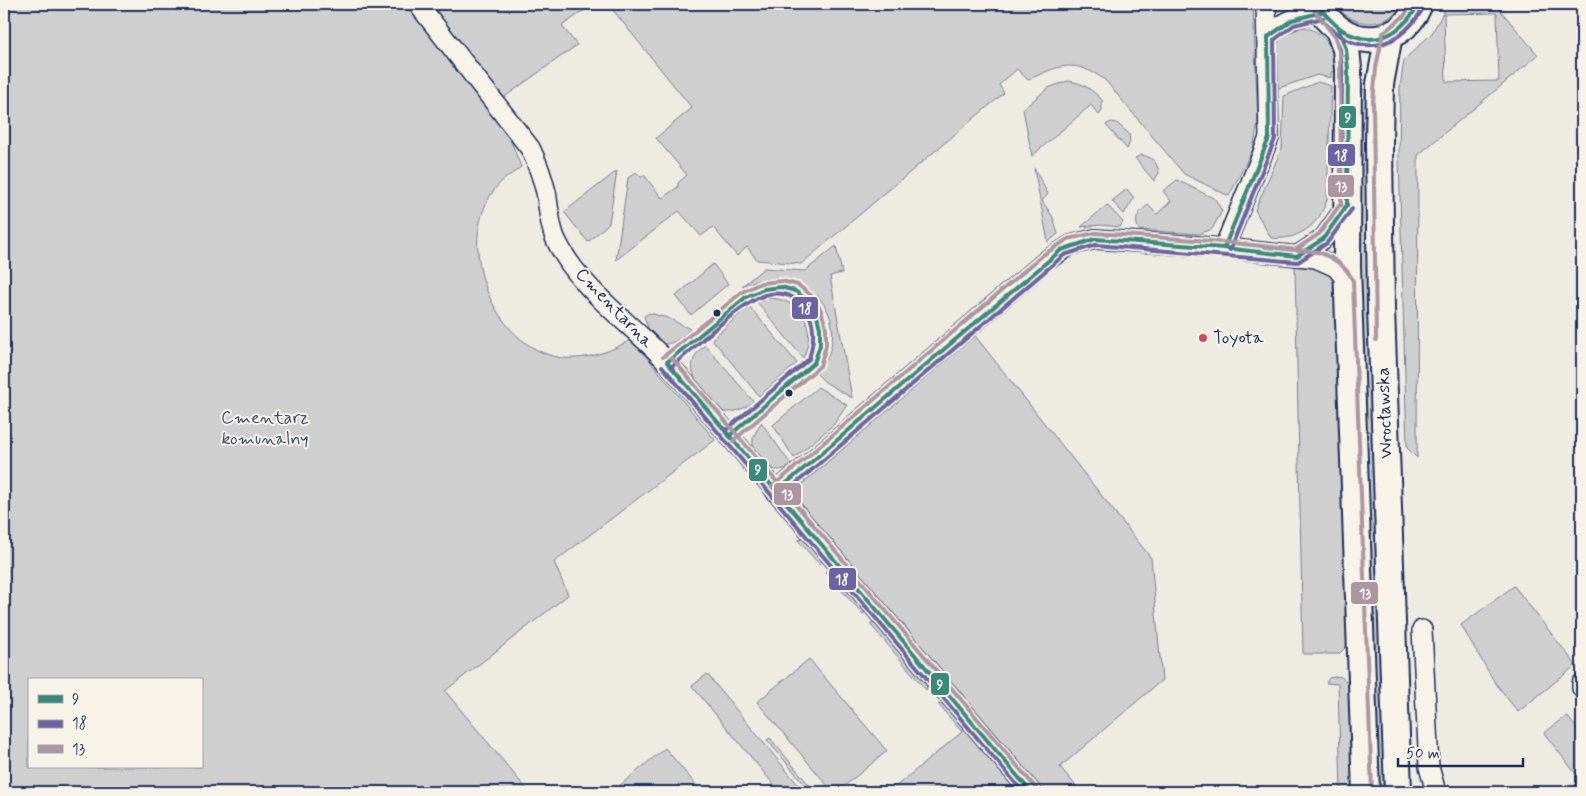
<svg xmlns="http://www.w3.org/2000/svg" width="1586" height="796" font-family="Mynerve,sans-serif">
<rect width="100%" height="100%" fill="#eeebe2"/>
<filter id="ink" filterUnits="userSpaceOnUse"><feTurbulence type="fractalNoise" baseFrequency=".02" numOctaves="2"/><feDisplacementMap in="SourceGraphic" scale="10" xChannelSelector="R" yChannelSelector="G"/><feConvolveMatrix kernelMatrix="1 2 1 2 8 2 1 2 1" color-interpolation-filters="sRGB"/></filter>
<g filter="url(#ink)">
<g fill="#cfcfcf" stroke="#757f96" fill-rule="evenodd">
<path d="M4,4H593L562,26L577,45L496,103L521,167C515,172 508,176 502,181C452,230 485,334 549,355C577,364 609,353 632,339L715,440L554,562L568,595L445,691L529,792H4ZM29,680H201V767H29Z"/>
<path d="M608,4H1253L1258,122L1253,149L1229,196L1184,174L1105,80C1074,58 1059,65 1028,80L1017,69L999,85L1004,93L801,264L757,260L747,247L737,256L713,227L701,236L679,211L616,260L628,178L636,172L641,177L644,175L662,198L678,187V183L687,175L656,138L692,108Z"/>
<path d="M1272,4H1301L1302,7L1274,17Z"/>
<path d="M1335,4H1402C1388,30 1350,28 1335,4Z"/>
<path d="M1448,4H1495L1538,55L1418,155L1417,458L1407,448L1399,157L1400,88L1404,60L1432,33ZM1497,13L1499,81L1446,82L1444,14Z"/>
<path d="M1301,27C1325,29 1334,51 1339,71L1331,72V78L1317,75L1276,89C1275,61 1267,35 1301,27Z"/>
<path d="M1068,81C1084,83 1091,89 1102,100V111L1099,115L1091,105L1032,156L1023,109L1048,88Z"/>
<path d="M1318,82L1331,86L1327,199C1320,225 1298,241 1271,238L1255,210L1282,148L1284,96Z"/>
<path d="M1360,89L1371,90L1385,792H1377L1359,246Z"/>
<path d="M1111,122L1117,123L1129,134L1130,142L1127,149L1106,125Z"/>
<path d="M1141,155C1153,157 1157,162 1159,173L1154,181L1135,158Z"/>
<path d="M1034,168L1048,194L1042,201L1053,217L1058,234L1048,242Z"/>
<path d="M617,171L609,223L588,242L564,212Z"/>
<path d="M1177,180L1215,199L1222,211L1212,229L1199,234L1139,230C1133,218 1139,212 1148,205L1157,214L1171,201L1163,191Z"/>
<path d="M1127,189L1134,198L1124,214L1112,201Z"/>
<path d="M1107,205L1123,222L1120,227L1101,225L1081,227Z"/>
<path d="M836,246L842,273L830,276L852,398L825,382L817,374C861,319 804,256 742,286L764,268L805,271Z"/>
<path d="M713,264L728,284L691,315L676,296Z"/>
<path d="M1295,266L1327,269L1338,284L1347,646L1339,654H1303Z"/>
<path d="M767,298C802,298 818,328 803,358L757,302Z"/>
<path d="M749,306L797,363L759,396L712,339Z"/>
<path d="M649,313L668,318L690,329C680,340 668,348 653,342L644,316Z"/>
<path d="M968,327L1151,558L1162,680L1060,767L1081,792H889L962,732L938,704L945,705L776,492Z"/>
<path d="M705,345L754,402C746,407 736,413 725,412C718,411 715,406 710,401C695,384 682,363 705,345Z"/>
<path d="M818,387L847,405L834,424L794,458L773,425Z"/>
<path d="M761,422L792,466C775,474 765,469 753,455V438Z"/>
<path d="M803,539L822,561L819,564L798,540Z"/>
<path d="M829,568L866,612L863,614L825,572Z"/>
<path d="M1514,586L1576,665L1518,712L1494,681L1461,625Z"/>
<path d="M874,621L926,682L927,691L870,624Z"/>
<path d="M809,659L887,751L837,792H833L757,702Z"/>
<path d="M707,674L804,792H780L692,686Z"/>
<path d="M1340,676L1347,682L1349,691L1353,792H1341L1338,684L1326,683L1329,678Z"/>
<path d="M1567,716L1582,735V768L1576,774L1544,733Z"/>
<path d="M770,738L815,792H811L767,740Z"/>
<path d="M665,748L702,792H611H612Z"/>
</g>
<g fill="none" stroke-linecap="round" stroke-linejoin="round">
<defs>
<g id="street">
<path d="M418,4L530,148C537,162 542,176 546,192C549,208 549,225 556,240C579,289 631,323 667,362L1031,792"/>
<path d="M1268,37C1284,20 1298,16 1322,12"/>
<path d="M1224,248L1269,138L1266,4"/>
<path d="M1297,256L1323,239L1347,205"/>
<path d="M776,492L1047,260L1071,245L1095,239L1224,248L1316,258L1336,267L1347,281"/>
<path d="M1422,630L1429,767L1436,792"/>
<path d="M1582,684V688"/>
</g>
<g id="secondary">
<path d="M1318,4C1339,49 1399,53 1419,4"/>
<path d="M1339,30L1346,49L1348,69L1347,266L1366,792"/>
<path d="M1389,35L1380,84L1379,144L1381,309L1398,792"/>
</g>
</defs>
<use href="#street" stroke="#1b2f5e" stroke-width="22"/>
<use href="#secondary" stroke="#1b2f5e" stroke-width="30"/>
<use href="#street" stroke="#f7f3e8" stroke-width="19"/>
<use href="#secondary" stroke="#f7f3e8" stroke-width="26"/>
<defs>
<g id="bus-1">
<path d="M1318,4C1347,49 1391,52 1419,4"/>
<path d="M1339,30L1346,49L1348,69L1347,205"/>
<path d="M1224,248L1269,138L1268,37L1292,20L1322,12"/>
<path d="M667,362L1031,792"/>
<path d="M667,362L746,297L764,289L781,287L795,291L807,300L816,312L820,328V345L814,363L729,436"/>
<path d="M776,492L1061,250L1095,239L1224,248L1297,256L1323,239L1347,205"/>
</g>
<g id="bus-2">
<path d="M1313,7C1344,57 1394,59 1424,7"/>
<path d="M1333,32L1340,50L1342,69L1341,205"/>
<path d="M1230,250L1275,139L1274,40L1294,25L1323,18"/>
<path d="M662,366L1023,792"/>
<path d="M671,367C693,349 740,303 765,295C778,291 794,295 803,305C817,322 814,341 809,359L725,431"/>
<path d="M780,497L1064,255L1096,245L1298,262L1327,243L1352,209"/>
</g>
<g id="bus-3">
<path d="M1266,247L1295,250L1319,234L1341,203L1340,55L1335,37L1312,7"/>
<path d="M1376,340L1373,102L1376,68L1383,33L1404,16L1412,4"/>
<path d="M663,357L742,292L761,283L782,281L798,285L812,296L821,310L826,327V346L820,366L733,441"/>
<path d="M672,358L1036,788"/>
<path d="M772,487L1043,255L1068,239L1095,233L1224,242L1317,252C1331,256 1347,266 1353,281L1372,792"/>
</g>
</defs>
<use href="#bus-1" stroke="#f7f3e8" stroke-width="8"/>
<use href="#bus-2" stroke="#f7f3e8" stroke-width="8"/>
<use href="#bus-3" stroke="#f7f3e8" stroke-width="8"/>
<use href="#bus-1" stroke="#3b897b" stroke-width="4"/>
<use href="#bus-2" stroke="#6c63a2" stroke-width="4"/>
<use href="#bus-3" stroke="#ac96a2" stroke-width="4"/>
</g>
</g>
<g fill="#1b2f5e" stroke="#f7f3e8" stroke-width="2">
<circle cx="717" cy="313" r="4.5"/>
<circle cx="789" cy="393" r="4.5"/>
</g>
<circle fill="#d1495b" stroke="#f7f3e8" stroke-width="2" cx="1203" cy="338" r="5"/>
<g text-anchor="middle" dominant-baseline="central" stroke-width="4" stroke-linejoin="round" paint-order="stroke">
<g font-size="18" fill="#1b2f5e" stroke="#f7f3e8">
<text transform="translate(614 308) rotate(46)">Cmentarna</text>
<text transform="translate(1385 413) rotate(-92)">Wrocławska</text>
</g>
<g font-size="18" fill="#1b2f5e" stroke="#f7f3e8" text-anchor="start">
<text x="1213" y="338">Toyota</text>
</g>
<g font-size="18" fill="#3f4f75" stroke="#f7f3e8">
<text x="265" y="418">Cmentarz<tspan x="265" dy="21">komunalny</tspan></text>
</g>
</g>
<g stroke="#f7f3e8" stroke-width="2">
<rect x="1338" y="105" width="19" height="24" rx="5" fill="#3b897b"/>
<rect x="1327" y="143" width="29" height="24" rx="5" fill="#6c63a2"/>
<rect x="1327" y="174" width="28" height="24" rx="5" fill="#ac96a2"/>
<rect x="791" y="296" width="28" height="24" rx="5" fill="#6c63a2"/>
<rect x="748" y="458" width="20" height="24" rx="5" fill="#3b897b"/>
<rect x="773" y="482" width="29" height="24" rx="5" fill="#ac96a2"/>
<rect x="828" y="567" width="29" height="24" rx="5" fill="#6c63a2"/>
<rect x="1350" y="581" width="29" height="24" rx="5" fill="#ac96a2"/>
<rect x="930" y="672" width="20" height="24" rx="5" fill="#3b897b"/>
</g>
<g font-size="14" text-anchor="middle" font-weight="bold" fill="#fff">
<text x="1348" y="122">9</text>
<text x="1341" y="160">18</text>
<text x="1341" y="191">13</text>
<text x="805" y="313">18</text>
<text x="758" y="474">9</text>
<text x="787" y="499">13</text>
<text x="842" y="584">18</text>
<text x="1365" y="598">13</text>
<text x="940" y="689">9</text>
</g>
<rect width="1586" height="796" fill="none" stroke="#f7f3e8" stroke-width="20"/>
<rect x="10" y="10" width="1566" height="776" fill="none" stroke="#1b2f5e" stroke-width="2" filter="url(#ink)"/>
<rect x="28" y="678" width="175" height="90" fill="#f7f3e8" stroke="#9fa5b1"/>
<rect x="38" y="695" width="25" height="8" fill="#3b897b" stroke="#9fa5b1"/>
<text x="72" y="704" font-size="15" fill="#1b2f5e">9</text>
<rect x="38" y="720" width="25" height="8" fill="#6c63a2" stroke="#9fa5b1"/>
<text x="72" y="728" font-size="15" fill="#1b2f5e">18</text>
<rect x="38" y="745" width="25" height="8" fill="#ac96a2" stroke="#9fa5b1"/>
<text x="72" y="754" font-size="15" fill="#1b2f5e">13</text>
<path d="M1398 758v8h125v-8" fill="none" stroke="#1b2f5e" stroke-width="2.5"/>
<text x="1406" y="758" font-size="15" fill="#1b2f5e" stroke="#f7f3e8" stroke-width="4" paint-order="stroke">50 m</text>
</svg>
